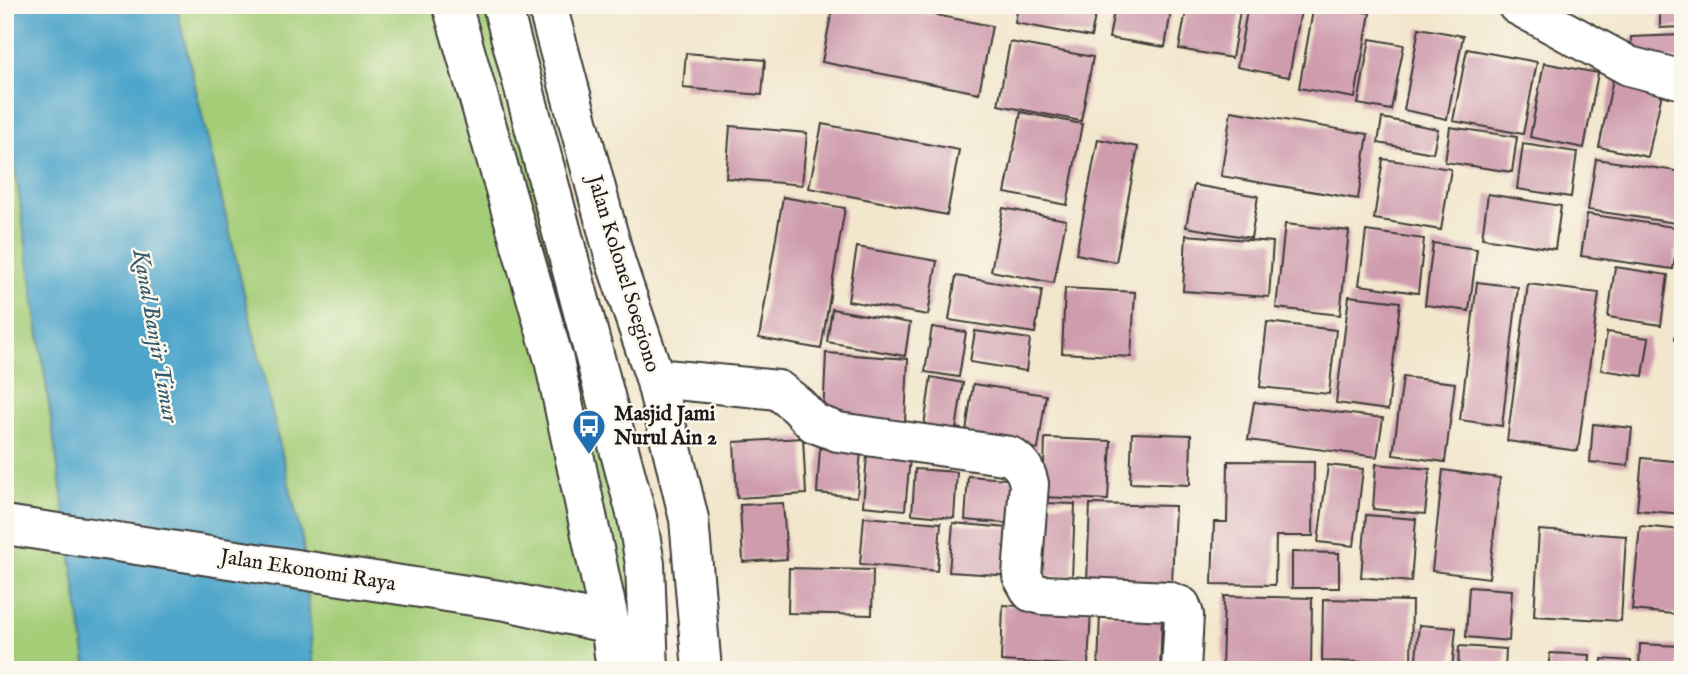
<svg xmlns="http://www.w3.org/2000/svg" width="1688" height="675" font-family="'IM FELL English',serif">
<rect width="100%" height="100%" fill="#fbf7ec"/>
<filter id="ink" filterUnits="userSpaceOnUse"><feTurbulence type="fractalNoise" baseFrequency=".0143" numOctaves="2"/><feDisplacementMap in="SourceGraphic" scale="14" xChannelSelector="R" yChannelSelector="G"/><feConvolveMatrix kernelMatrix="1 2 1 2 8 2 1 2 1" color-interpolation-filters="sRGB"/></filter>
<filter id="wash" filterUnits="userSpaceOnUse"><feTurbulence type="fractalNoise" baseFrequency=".00686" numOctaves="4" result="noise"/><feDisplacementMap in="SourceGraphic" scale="28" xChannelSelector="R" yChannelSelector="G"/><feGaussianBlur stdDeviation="1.57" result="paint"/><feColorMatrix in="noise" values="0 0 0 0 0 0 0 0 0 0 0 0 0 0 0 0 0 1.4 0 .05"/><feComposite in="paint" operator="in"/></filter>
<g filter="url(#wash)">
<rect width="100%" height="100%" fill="#f2e6cc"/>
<path fill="#a4cd78" stroke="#60744a" stroke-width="2" d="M5,5H502L645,564L610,624L642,670H5Z"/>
<path fill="#4da5ca" stroke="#346073" stroke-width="2" d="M5,5H176L303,543L314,670H87L10,133L5,117Z"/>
<g id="blocks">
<g fill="#cf9cae">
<path d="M833,5H885L992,26L979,93L822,62Z"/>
<path d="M1018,5H1097L1091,37L1015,23Z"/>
<path d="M1115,5H1172L1165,47L1109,38Z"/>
<path d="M1187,5H1241L1232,58L1179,49Z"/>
<path d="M1248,5H1302L1289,77L1237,67Z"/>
<path d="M1314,5H1327L1370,13L1355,98L1299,88Z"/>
<path d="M1660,5H1683V27L1660,28Z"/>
<path d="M1419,28L1463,36L1447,119L1404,110Z"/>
<path d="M1683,35V59L1632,60L1631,37Z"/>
<path d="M1370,39L1404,45L1391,110L1358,104Z"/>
<path d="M1010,42L1093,57L1081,121L998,105Z"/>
<path d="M1467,49L1537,62L1523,134L1453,121Z"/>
<path d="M686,53L765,60L762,95L683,88Z"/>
<path d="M1544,63L1598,73L1584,148L1530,137Z"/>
<path d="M1615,69L1665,80L1648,157L1599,147Z"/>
<path d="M1231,111L1368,134L1358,199L1221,176Z"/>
<path d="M1021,112L1082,124L1067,205L1005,193Z"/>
<path d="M1382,118L1438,129L1433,153L1378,143Z"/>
<path d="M822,124L959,150L947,215L809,188Z"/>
<path d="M730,126L807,133L802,185L726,178Z"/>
<path d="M1450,127L1517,137L1512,172L1445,162Z"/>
<path d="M1098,139L1138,147L1116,262L1076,254Z"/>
<path d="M1523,144L1577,152L1571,197L1517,189Z"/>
<path d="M1383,159L1451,169L1441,230L1374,219Z"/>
<path d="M1596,159L1683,172V224L1588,210Z"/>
<path d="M1194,185L1258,196L1251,238L1186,227Z"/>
<path d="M1488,194L1561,206L1555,249L1482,238Z"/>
<path d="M783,197L845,208L821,349L759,338Z"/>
<path d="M1003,208L1066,220L1054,283L991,271Z"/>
<path d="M1587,214L1680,228L1673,269L1581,256Z"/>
<path d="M1285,224L1349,231L1340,315L1276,308Z"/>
<path d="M1366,231L1424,239L1418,293L1359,285Z"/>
<path d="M1186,235L1273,242L1269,297L1183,291Z"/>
<path d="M1433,243L1477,249L1469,311L1425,305Z"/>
<path d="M857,247L937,261L928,315L848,301Z"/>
<path d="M1615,267L1668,275L1661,325L1608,317Z"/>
<path d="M956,276L1042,290L1035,333L949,320Z"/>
<path d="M1477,282L1518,287L1502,426L1460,420Z"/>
<path d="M1528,284L1599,293L1578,451L1507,441Z"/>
<path d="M1065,288L1135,292L1131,357L1062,353Z"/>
<path d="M1349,296L1400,302L1388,410L1336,403Z"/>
<path d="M1681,297H1683V340L1675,339Z"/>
<path d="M832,309L910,323L905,356L827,342Z"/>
<path d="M1267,322L1336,330L1329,394L1260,387Z"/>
<path d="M932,327L966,332L959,377L925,372Z"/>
<path d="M975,331L1030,339L1026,371L970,362Z"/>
<path d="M1607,332L1649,338L1643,376L1601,370Z"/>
<path d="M826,353L908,359L905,422L823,416Z"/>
<path d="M931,377L963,383L955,437L923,433Z"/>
<path d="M1403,377L1455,383L1445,462L1393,455Z"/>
<path d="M973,384L1046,395L1038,449L965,438Z"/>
<path d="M1254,402L1383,418L1377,457L1248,440Z"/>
<path d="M1593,424L1632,428L1628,466L1590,462Z"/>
<path d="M1132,433L1191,435L1190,485L1130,483Z"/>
<path d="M803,438L806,494L737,498L734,442Z"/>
<path d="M1045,438L1111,441L1108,500L1043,497Z"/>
<path d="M820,448L861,451L857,497L817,493Z"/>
<path d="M867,455L910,458L905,510L863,506Z"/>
<path d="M1642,458L1683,462V514L1637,510Z"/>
<path d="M1228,461L1314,462L1313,536H1276L1275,585L1212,584L1214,522H1227Z"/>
<path d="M1376,464L1430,469L1425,514L1373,509Z"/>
<path d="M1328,465L1363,469L1354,546L1318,542Z"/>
<path d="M915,469L957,472L954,518L912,514Z"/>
<path d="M1443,470L1500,478L1489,578L1432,571Z"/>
<path d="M968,476L1019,480L1015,524L965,520Z"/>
<path d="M783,503L787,559L743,562L740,505Z"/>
<path d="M1042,503L1075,504L1072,577L1039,575Z"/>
<path d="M1090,504L1175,506L1172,585L1087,582Z"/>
<path d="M1366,515L1416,519L1411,582L1361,577Z"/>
<path d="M864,517L941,523L937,571L860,564Z"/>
<path d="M953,523L1018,529L1014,576L949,572Z"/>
<path d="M1640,526L1683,530V615L1632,610Z"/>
<path d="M1539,530L1626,536L1621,621L1534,616Z"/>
<path d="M1292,552L1339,553V588H1292Z"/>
<path d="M789,568L873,570L872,615L788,613Z"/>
<path d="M1469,587L1512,590L1509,641L1466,637Z"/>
<path d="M1224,596L1312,598L1311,670H1222Z"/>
<path d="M1323,599L1412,601L1411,663L1322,661Z"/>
<path d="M1003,605L1091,610L1088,666L1001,661Z"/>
<path d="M1100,613L1162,616L1160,670H1098Z"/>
<path d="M1419,625L1456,628L1452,670H1415Z"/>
<path d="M1640,644L1680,646L1678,670H1639Z"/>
<path d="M1459,646L1506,649L1505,670H1458Z"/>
<path d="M1550,653L1590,655L1589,670H1548Z"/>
<path d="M1602,659L1631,661L1630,670H1601Z"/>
</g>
</g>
</g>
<g filter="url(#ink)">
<use href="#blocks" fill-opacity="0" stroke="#3c3a36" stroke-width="2"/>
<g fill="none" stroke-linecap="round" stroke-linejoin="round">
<defs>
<g id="street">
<path d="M452,5L554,360L610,624L616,670"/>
<path d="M1517,5L1629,66L1683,80"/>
<path d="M655,378L778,390L797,405L814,423L838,432L1010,456C1022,464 1026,470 1029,484L1022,576L1031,592L1042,595L1168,601L1181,606L1184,615L1181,670"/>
<path d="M5,525L506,601L610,624"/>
</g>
<g id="primary">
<path d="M502,5L637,517L645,564L649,670"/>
<path d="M547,5L616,263L655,378L689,519L702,670"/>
</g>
</defs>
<use href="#street" stroke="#3c3a36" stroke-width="42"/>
<use href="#primary" stroke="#3c3a36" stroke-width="42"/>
<use href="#street" stroke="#fff" stroke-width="38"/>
<use href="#primary" stroke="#fff" stroke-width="38"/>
</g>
</g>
<defs>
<symbol id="bus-pin" viewBox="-11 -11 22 30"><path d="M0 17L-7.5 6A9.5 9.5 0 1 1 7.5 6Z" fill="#1f6fb2" stroke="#fbf7ec"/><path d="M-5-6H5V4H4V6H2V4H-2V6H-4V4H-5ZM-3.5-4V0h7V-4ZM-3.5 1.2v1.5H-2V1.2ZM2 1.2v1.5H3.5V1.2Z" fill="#fff"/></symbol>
</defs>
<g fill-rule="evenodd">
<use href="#bus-pin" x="570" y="407" width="38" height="52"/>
</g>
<g text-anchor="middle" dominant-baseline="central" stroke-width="5" stroke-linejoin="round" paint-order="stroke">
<g font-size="21" fill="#1c1c1c" stroke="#fbf7ec">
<text transform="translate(623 274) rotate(73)">Jalan Kolonel Soegiono</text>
<text transform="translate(308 571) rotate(9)">Jalan Ekonomi Raya</text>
</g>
<g font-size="21" font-weight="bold" fill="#1c1c1c" stroke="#fbf7ec" text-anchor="start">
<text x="614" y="414">Masjid Jami<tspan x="614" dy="24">Nurul Ain 2</tspan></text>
</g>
<g font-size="23" font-style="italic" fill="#325a6a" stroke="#fbf7ec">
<text transform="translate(155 336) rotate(80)">Kanal Banjir Timur</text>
</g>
</g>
<rect width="1688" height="675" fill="none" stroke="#fbf7ec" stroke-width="28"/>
</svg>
